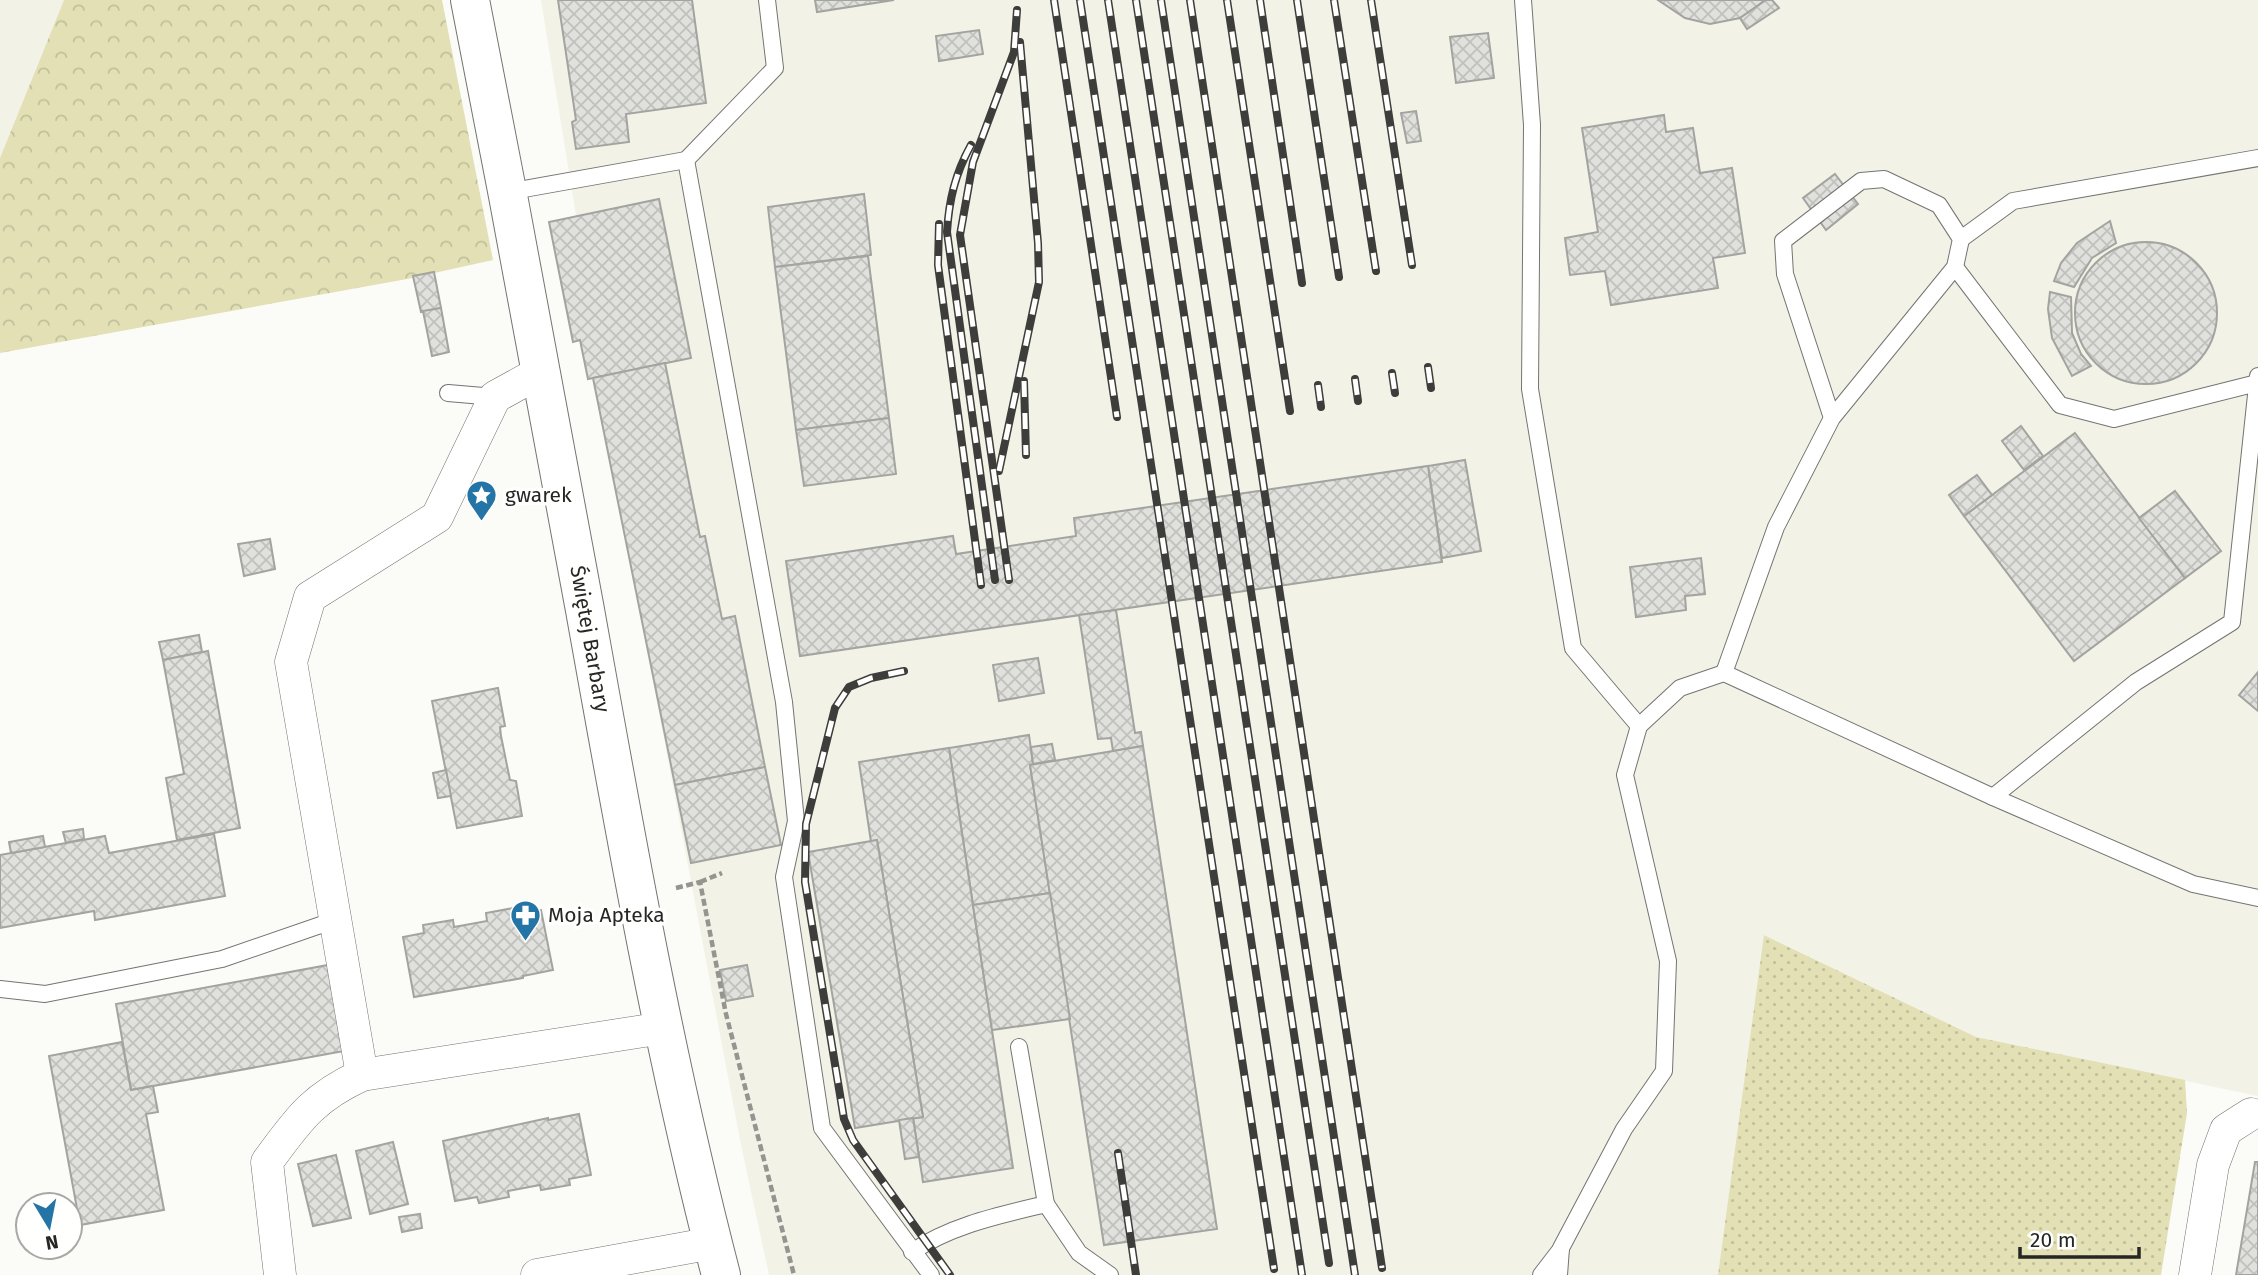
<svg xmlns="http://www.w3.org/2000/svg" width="2258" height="1275" font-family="'Fira Sans',sans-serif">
<defs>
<pattern id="forest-crowns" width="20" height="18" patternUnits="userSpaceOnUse" patternTransform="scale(1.75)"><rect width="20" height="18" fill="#e2e0b4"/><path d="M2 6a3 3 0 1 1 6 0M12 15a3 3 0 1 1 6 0" fill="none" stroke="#c2c09b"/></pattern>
<pattern id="garden-dots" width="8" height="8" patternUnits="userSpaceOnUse" patternTransform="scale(1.75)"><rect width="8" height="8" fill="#e2e0b4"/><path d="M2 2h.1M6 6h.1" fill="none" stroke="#c2c09b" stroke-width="1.8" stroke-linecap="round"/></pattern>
<pattern id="building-cross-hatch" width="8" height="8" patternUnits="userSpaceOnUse" patternTransform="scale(1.75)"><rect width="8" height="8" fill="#e0e0dc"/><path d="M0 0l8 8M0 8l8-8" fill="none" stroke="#c0c0bd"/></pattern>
</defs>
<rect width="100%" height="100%" fill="#fbfbf8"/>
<g fill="#f2f2e7">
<path d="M0,0H64L0,158Z"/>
<path d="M541,0H2258V1096L1976,1037L1765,935L1718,1275H769L740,1140L644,633Z"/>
</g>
<path fill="url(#forest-crowns)" d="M64,0H442L493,260L407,279L0,353V158Z"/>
<path fill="url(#garden-dots)" d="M1764,935L1976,1037L2185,1080L2187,1113L2161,1275H1718Z"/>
<g fill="url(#building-cross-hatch)" stroke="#a3a3a0" stroke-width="2">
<path d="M558,0H692L706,103L626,114L629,142L576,149L572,122L576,120Z"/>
<path d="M815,0H894L817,12Z"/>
<path d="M1658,0H1766L1740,18L1710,24L1685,18Z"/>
<path d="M1766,0H1772L1779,8L1747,29L1740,18Z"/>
<path d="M979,30L983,54L939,61L936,36Z"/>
<path d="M1488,33L1494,78L1456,83L1450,37Z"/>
<path d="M1416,111L1421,141L1407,143L1401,113Z"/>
<path d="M1664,115L1666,132L1693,128L1700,173L1732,168L1745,253L1713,258L1718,288L1611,305L1605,271L1570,275L1565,238L1598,232L1582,128Z"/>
<path d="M1835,174L1858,204L1826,230L1803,198Z"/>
<path d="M864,194L871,255L775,267L768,207Z"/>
<path d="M659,199L691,358L588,379L580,340L573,342L549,222Z"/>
<path d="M2110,221L2116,243L2092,258L2074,287L2054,281L2061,263L2077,243Z"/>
<circle cx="2146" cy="313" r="71"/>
<path d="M868,256L889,418L796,430L775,267Z"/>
<path d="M434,272L441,308L421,312L413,276Z"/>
<path d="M2050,292L2071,297L2072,333L2081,354L2091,366L2072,376L2052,338L2048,309Z"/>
<path d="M441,308L449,352L432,356L423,311Z"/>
<path d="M665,363L700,537L705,536L722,619L735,616L765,767L675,785L593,378Z"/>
<path d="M889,418L896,474L804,486L796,430Z"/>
<path d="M2021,426L2043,456L2024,470L2002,441Z"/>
<path d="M2075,433L2185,578L2074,661L1964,516Z"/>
<path d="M1465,460L1481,551L1442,558L1428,466Z"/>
<path d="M1428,466L1442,562L800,656L786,561L953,536L956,554L1076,536L1074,518Z"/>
<path d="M1977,475L1992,495L1964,516L1949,495Z"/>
<path d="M2175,491L2221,551L2185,578L2139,518Z"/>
<path d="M270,539L275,569L244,576L238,544Z"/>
<path d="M1701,558L1705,594L1685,596L1686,610L1636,617L1630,567Z"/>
<path d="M1116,610L1135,733L1141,732L1143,746L1113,751L1111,738L1098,739L1079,615Z"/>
<path d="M199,635L202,652L163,660L159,642Z"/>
<path d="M208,651L240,828L177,840L166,778L184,774L163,660Z"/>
<path d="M1038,658L1044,693L999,701L993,665Z"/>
<path d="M2258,672V711L2239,695Z"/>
<path d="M498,688L505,726L500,727L501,736L510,780L516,781L522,816L457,828L432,701Z"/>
<path d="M1029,735L1033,764L1030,765L1050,893L973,905L949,748Z"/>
<path d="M1052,744L1055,760L1033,764L1031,747Z"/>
<path d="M1143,746L1217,1229L1104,1245L1030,765Z"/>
<path d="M949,748L1013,1168L923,1182L913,1118L923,1117L877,840L871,842L859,762Z"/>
<path d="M765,767L781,845L691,863L675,785Z"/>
<path d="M446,770L451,796L438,798L433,773Z"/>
<path d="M83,829L84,839L66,843L63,832Z"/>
<path d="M214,834L225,896L95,920L94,911L0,928V855L105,836L109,853Z"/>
<path d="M43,836L45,847L11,853L9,842Z"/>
<path d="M877,840L923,1117L855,1128L808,852Z"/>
<path d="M1050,893L1070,1019L992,1030L973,905Z"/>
<path d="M519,907L520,913L541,910L553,970L523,976V978L414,997L403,937L424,933L423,925L453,920L454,927L487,921L486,913Z"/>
<path d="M328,965L344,1051L131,1090L116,1004Z"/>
<path d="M747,965L753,996L726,1001L720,970Z"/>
<path d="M122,1042L131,1090L153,1086L158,1112L146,1114L164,1210L80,1225L49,1056Z"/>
<path d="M579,1114L591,1175L569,1179L570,1185L541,1190L540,1185L508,1191L509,1197L479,1203L477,1197L455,1201L443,1141L548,1118V1120Z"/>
<path d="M913,1118L919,1157L905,1159L899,1120Z"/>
<path d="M393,1142L408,1204L370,1214L356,1151Z"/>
<path d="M336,1155L351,1218L313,1226L298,1164Z"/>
<path d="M2255,1162H2258V1275H2236Z"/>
<path d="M420,1214L422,1228L402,1232L399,1217Z"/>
</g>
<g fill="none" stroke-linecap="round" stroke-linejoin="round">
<defs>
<g id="service">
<path d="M1523,0L1532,125L1530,389L1573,648L1639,726"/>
<path d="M686,160L775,68L767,0"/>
<path d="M507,192L686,160L784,702L796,821L784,877L822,1128L931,1275"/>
<path d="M1961,239L2013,201L2258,158"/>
<path d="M1955,267L2060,405L2114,419L2257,383"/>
<path d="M448,393L495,397"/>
<path d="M1724,673L1776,527L1832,418L1955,267L1961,239L1939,205L1884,179L1861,181L1783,241L1785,274L1832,418"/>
<path d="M1993,797L2136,682L2232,622L2258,376"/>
<path d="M0,989L45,994L222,959L335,920"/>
<path d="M1046,1204L1079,1253L1110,1275"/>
<path d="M912,1252C951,1225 1001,1215 1046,1204L1019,1047"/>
<path d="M1541,1275L1561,1249"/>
<path d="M1559,1275L1561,1248L1624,1129L1664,1071L1668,961L1625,775L1639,726L1680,688L1724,673L1993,797L2193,884L2258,898"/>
</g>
<g id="minor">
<path d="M362,1075L291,662L310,597L437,517L495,397L542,371"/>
<path d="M280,1275L267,1162C298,1120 312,1098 362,1075L663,1028"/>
<path d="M537,1275L713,1243"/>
<path d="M2195,1275L2213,1165L2226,1130L2251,1114"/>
</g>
<path id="tertiary" d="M470,0C510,203 548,406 585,610C625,833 664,1056 721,1275"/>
</defs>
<use href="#service" stroke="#747471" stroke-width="18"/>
<use href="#minor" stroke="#747471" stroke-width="33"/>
<use href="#tertiary" stroke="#747471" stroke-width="40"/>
<g stroke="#949491" stroke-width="4.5" stroke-dasharray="7 3.5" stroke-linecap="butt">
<path d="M700,882L722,873"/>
<path d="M676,888L700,882L726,1014L794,1275"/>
</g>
<use href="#service" stroke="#fff" stroke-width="16"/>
<use href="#minor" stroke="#fff" stroke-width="32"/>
<use href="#tertiary" stroke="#fff" stroke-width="38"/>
<defs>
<g id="rail">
<path d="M1054,0L1117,417"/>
<path d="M1080,0L1274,1269"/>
<path d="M1108,0L1302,1275"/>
<path d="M1136,0L1329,1263"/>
<path d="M1161,0L1355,1275"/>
<path d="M1190,0L1382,1268"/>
<path d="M1227,0L1290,411"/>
<path d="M1260,0L1302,283"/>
<path d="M1297,0L1339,277"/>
<path d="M1334,0L1376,271"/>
<path d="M1371,0L1412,265"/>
<path d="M971,145C955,174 949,200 947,232L995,580"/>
<path d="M939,224L938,265L981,585"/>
<path d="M1428,367L1431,388"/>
<path d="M1392,373L1395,393"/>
<path d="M1355,379L1358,401"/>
<path d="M1024,381L1026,455"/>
<path d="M1318,385L1321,407"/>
<path d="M999,471L1039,282L1038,243L1020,42"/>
<path d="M1009,580L960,235L973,162L1014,52L1017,10"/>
<path d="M904,671L871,678L849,687L835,708L806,824L805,882L844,1119L853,1140L950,1275"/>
<path d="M1118,1153L1136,1275"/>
</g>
</defs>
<use href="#rail" stroke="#3d3d3b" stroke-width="8"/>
<use href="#rail" stroke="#fffffe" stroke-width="5" stroke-dasharray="16" stroke-linecap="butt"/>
</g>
<defs>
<symbol id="sight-pin" viewBox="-11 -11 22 30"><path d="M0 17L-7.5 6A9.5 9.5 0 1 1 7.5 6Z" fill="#2474a6" stroke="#fffffe"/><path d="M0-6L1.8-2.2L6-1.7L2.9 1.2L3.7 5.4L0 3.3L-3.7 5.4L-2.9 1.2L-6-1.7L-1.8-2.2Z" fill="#fff"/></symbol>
<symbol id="pharmacy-pin" viewBox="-11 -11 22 30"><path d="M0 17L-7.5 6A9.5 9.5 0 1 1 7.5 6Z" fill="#2474a6" stroke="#fffffe"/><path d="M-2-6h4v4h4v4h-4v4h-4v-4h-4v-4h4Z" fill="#fff"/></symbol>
</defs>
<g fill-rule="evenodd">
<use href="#sight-pin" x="464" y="478" width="35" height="47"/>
<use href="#pharmacy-pin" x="508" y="898" width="35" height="47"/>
</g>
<g text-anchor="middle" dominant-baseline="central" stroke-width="7" stroke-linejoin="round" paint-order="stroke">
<g font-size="21" fill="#262624" stroke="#fffffe" text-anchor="start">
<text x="505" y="495">gwarek</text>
<text x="548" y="915">Moja Apteka</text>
</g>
<g font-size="21" fill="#262624" stroke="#fffffe">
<text transform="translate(590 639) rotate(80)">Świętej Barbary</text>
</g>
</g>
<g transform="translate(49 1226) rotate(170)"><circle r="33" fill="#fffffe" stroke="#a8a8a7" stroke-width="2"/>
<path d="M0-5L12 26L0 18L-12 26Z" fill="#2474a6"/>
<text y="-10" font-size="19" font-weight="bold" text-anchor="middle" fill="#262624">N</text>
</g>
<path d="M2020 1247v10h119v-10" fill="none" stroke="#262624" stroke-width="3.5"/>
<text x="2030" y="1247" font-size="21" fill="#262624" stroke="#fffffe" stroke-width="5" paint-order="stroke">20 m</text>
</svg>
